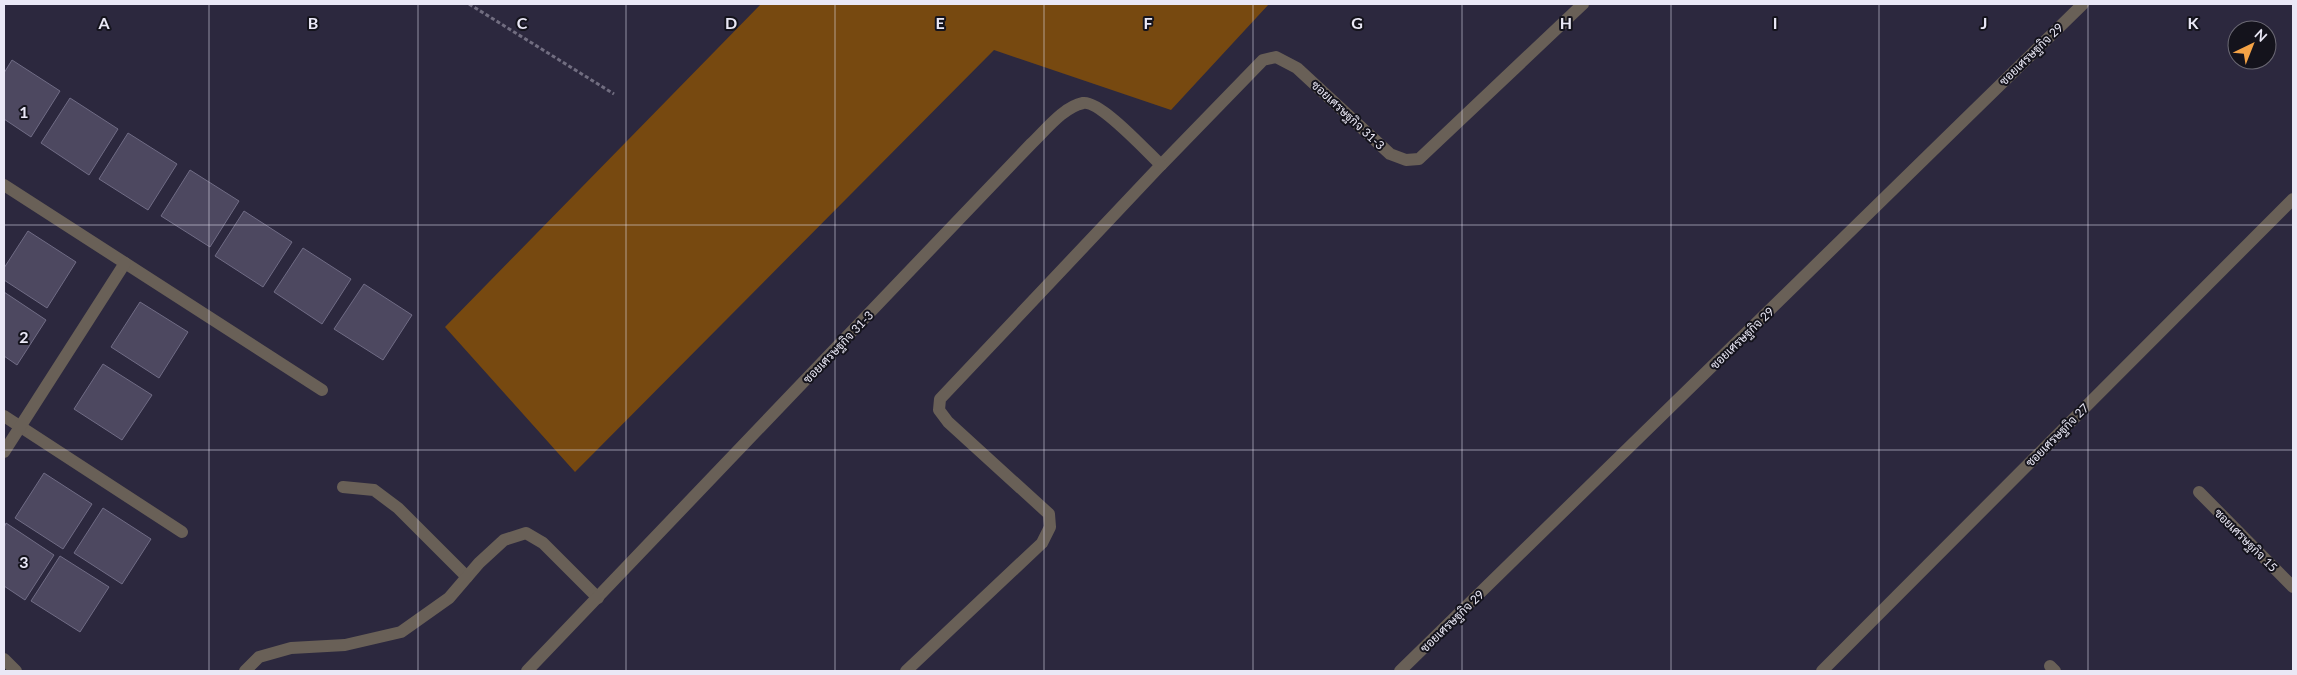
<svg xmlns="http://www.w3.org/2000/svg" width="2297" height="675" font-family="Lato,Sarabun,sans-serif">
<rect width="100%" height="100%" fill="#2c283e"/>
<path fill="#774910" d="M761,4H1269L1171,110L994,50L575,472L445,327Z"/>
<g fill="#4d4860" stroke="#706c85">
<path d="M12,60L60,91L31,137L4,119V73Z"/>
<path d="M70,98L118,129L89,175L41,143Z"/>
<path d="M128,133L177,164L148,210L99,179Z"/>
<path d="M190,170L239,201L210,247L161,216Z"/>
<path d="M244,211L292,242L263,287L215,256Z"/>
<path d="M28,231L76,262L47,308L4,280V268Z"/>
<path d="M303,248L351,279L322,324L274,292Z"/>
<path d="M364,284L412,315L383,360L334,329Z"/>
<path d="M4,292L46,320L17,365L4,356Z"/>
<path d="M140,302L188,332L159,378L111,347Z"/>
<path d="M103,364L152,395L122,440L74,409Z"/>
<path d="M44,473L92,504L63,549L15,518Z"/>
<path d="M103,508L151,539L122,584L74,553Z"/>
<path d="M6,523L54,555L25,600L4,586V528Z"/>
<path d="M60,556L109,587L80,632L31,601Z"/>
</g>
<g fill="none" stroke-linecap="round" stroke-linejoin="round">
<path stroke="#716d80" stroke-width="3" stroke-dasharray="4 2.5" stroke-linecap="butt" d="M469,4L614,94"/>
<g stroke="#696057" stroke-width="12">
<path d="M4,185L322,390"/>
<path d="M4,416L182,532"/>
<path d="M4,452L125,263"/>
<path d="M343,487L374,490L398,508L467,577"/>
<path d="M2199,492L2293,587"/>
<path d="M4,659L16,671"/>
<path d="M2050,666L2055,671"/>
<path d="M245,671L259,657L291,648L345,645L401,632L449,598L479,563L504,540L526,533L543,543L598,598"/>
<path d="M527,671L1031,144C1045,131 1063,107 1083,103C1100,100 1147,152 1161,165L1263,60L1276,57L1297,68L1390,154L1406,160L1419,159L1583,4"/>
<path d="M906,671L1042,543L1050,527L1049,514L948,422L939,410L940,399L1161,165"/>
<path d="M1400,671L2083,4"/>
<path d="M1822,671L2293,199"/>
</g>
</g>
<path fill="none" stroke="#eae8f6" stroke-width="1" stroke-opacity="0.55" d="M209,4V671M418,4V671M626,4V671M835,4V671M1044,4V671M1253,4V671M1462,4V671M1671,4V671M1879,4V671M2088,4V671M4,225H2293M4,450H2293"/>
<g text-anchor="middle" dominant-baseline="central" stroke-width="4" stroke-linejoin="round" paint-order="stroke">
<g font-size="12" fill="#eae8f6" stroke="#14131c">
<text transform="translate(2031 54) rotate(-44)">ซอยเศรษฐกิจ 29</text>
<text transform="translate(1348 115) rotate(43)">ซอยเศรษฐกิจ 31-3</text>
<text transform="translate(1742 338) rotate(-44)">ซอยเศรษฐกิจ 29</text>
<text transform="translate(838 347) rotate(-46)">ซอยเศรษฐกิจ 31-3</text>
<text transform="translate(2057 435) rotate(-45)">ซอยเศรษฐกิจ 27</text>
<text transform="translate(2246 540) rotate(45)">ซอยเศรษฐกิจ 15</text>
<text transform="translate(1452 621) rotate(-44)">ซอยเศรษฐกิจ 29</text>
</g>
</g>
<g font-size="16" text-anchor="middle" font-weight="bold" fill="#eae8f6" stroke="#14131c" stroke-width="4" stroke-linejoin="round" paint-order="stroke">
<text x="104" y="29">A</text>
<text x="313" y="29">B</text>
<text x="522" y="29">C</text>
<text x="731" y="29">D</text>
<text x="940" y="29">E</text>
<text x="1148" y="29">F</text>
<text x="1357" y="29">G</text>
<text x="1566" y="29">H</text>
<text x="1775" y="29">I</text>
<text x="1984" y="29">J</text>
<text x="2193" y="29">K</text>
<text x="24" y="118">1</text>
<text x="24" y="343">2</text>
<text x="24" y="568">3</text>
</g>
<rect width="2297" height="675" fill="none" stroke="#eae8f6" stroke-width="10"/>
<g transform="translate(2252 45) rotate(43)"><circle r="24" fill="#14131c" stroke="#6a6873"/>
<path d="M0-4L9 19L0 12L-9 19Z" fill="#f5a346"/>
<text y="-8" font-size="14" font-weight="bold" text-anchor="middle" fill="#eae8f6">N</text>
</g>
</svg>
